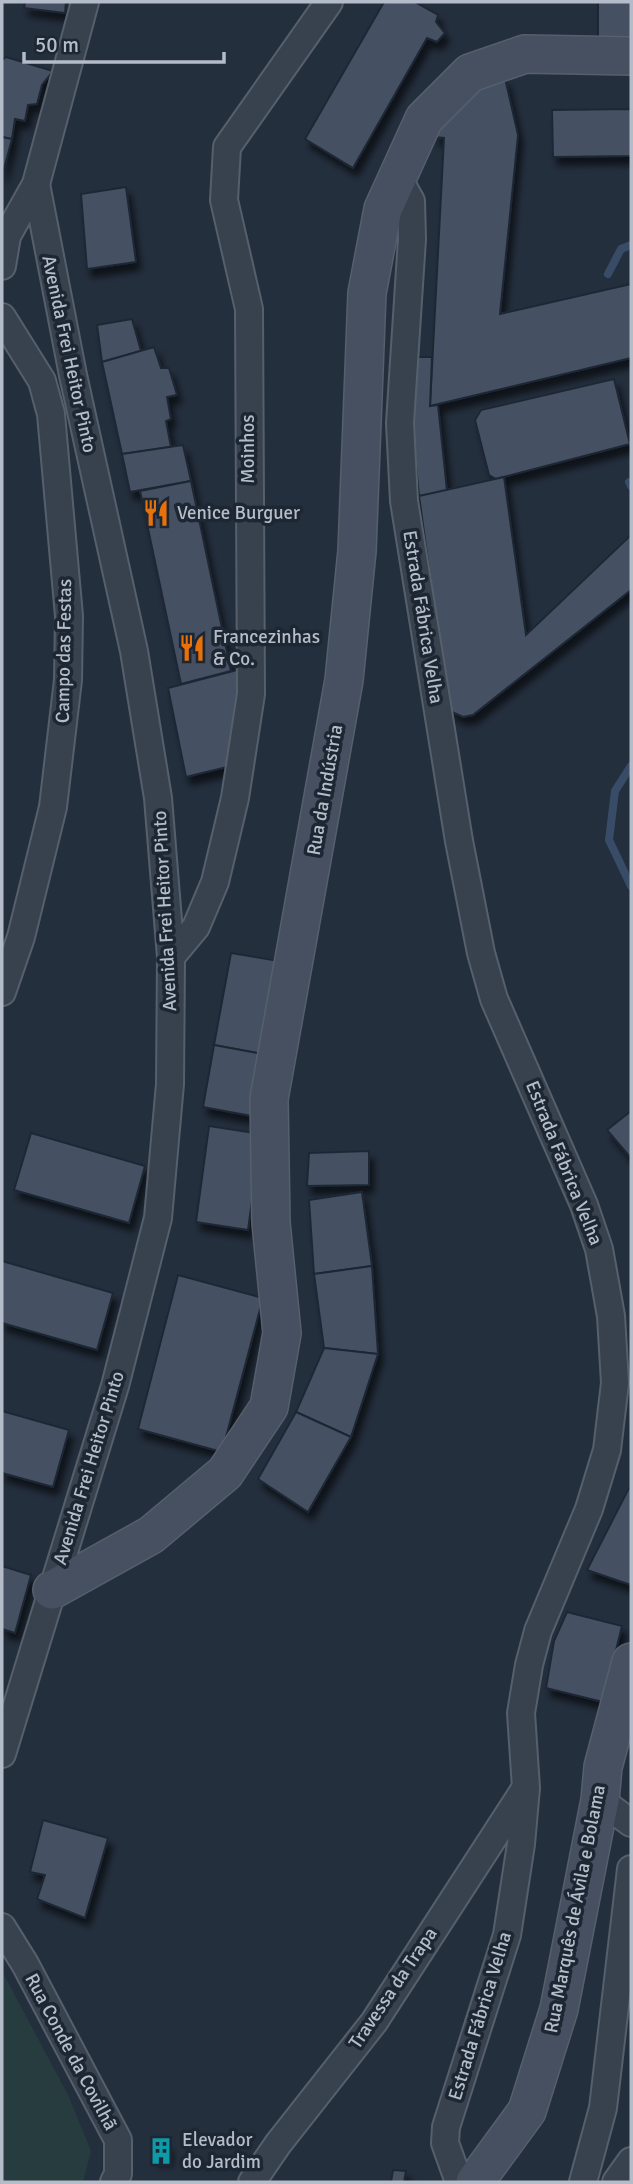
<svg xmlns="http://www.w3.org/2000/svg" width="633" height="2184" font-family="Signika,sans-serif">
<defs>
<filter id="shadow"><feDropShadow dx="4.5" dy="8" stdDeviation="3.5" flood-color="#0009"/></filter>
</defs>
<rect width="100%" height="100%" fill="#242f3e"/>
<path fill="#263c3f" d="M2,1971L68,2095L91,2151L83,2182H2Z"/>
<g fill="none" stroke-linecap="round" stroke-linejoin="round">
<g stroke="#394c67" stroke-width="8">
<path d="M608,274L621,249L631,245"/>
<path d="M629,482L631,486"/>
<path d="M631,766L615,791L609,840L631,886"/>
</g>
</g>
<g fill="#455162" stroke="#1f2835" stroke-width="2" filter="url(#shadow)">
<path d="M25,2H66L65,13L24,8Z"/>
<path d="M384,2H415L438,15L436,22L445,33L437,42L427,38L353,168L305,139Z"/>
<path d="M598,2H631V40L598,39Z"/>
<path d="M6,57L53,71L42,85L37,104L28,105L25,121L15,119L12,139L2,137V60Z"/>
<path d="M505,78L518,135L500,314L631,284V358L430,406L444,138L434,137L441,122L478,88Z"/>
<path d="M631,109V156L553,157L552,110Z"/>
<path d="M2,137L12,139L2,176Z"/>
<path d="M126,187L136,262L87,269L81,194Z"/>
<path d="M132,319L141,351L102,362L97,325Z"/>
<path d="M154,347L161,368H169L177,395L167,397L171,419L166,421L171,447L122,454L102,362Z"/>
<path d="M416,357H432L430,406L438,405L447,491L419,496L410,405Z"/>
<path d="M614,379L630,444L496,479L489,475L475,420L481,410Z"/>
<path d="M183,445L191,481L130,492L122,454Z"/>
<path d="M504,477L526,635L631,535V590L473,715L463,717L452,712L447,699L419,496Z"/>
<path d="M191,481L231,671L181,684L140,491Z"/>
<path d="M241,669L227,767L186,777L168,688Z"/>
<path d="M231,953L285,962L268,1055L214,1045Z"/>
<path d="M214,1045L268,1055L257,1117L203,1107Z"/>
<path d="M631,1111V1158L607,1130Z"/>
<path d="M209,1126L261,1134L248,1230L196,1222Z"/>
<path d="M31,1133L145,1166L129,1223L14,1190Z"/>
<path d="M369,1151V1185L307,1186L309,1153Z"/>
<path d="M362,1192L372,1266L314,1274L309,1200Z"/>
<path d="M2,1261L113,1293L97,1350L2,1323Z"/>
<path d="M372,1266L378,1354L324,1348L314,1274Z"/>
<path d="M178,1275L263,1298L222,1452L138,1429Z"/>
<path d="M324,1348L378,1354L351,1437L296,1412Z"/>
<path d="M2,1411L69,1430L53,1487L2,1473Z"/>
<path d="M296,1412L351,1437L308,1512L258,1479Z"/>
<path d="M629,1488L631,1489V1585L587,1570Z"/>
<path d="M2,1566L31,1575L15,1633L2,1629Z"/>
<path d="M567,1612L622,1626L603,1702L546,1688L554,1641Z"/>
<path d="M43,1820L108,1838L85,1918L37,1899L45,1875L30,1872Z"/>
<path d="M155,2143L168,2144L167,2158L154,2157Z"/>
<path d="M393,2170L406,2171L404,2182H391Z"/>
</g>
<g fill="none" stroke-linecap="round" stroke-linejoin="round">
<defs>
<g id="street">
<path d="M397,176L411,201L412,239L400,423L404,501L459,841L481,953L494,999L584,1205L599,1249L611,1316L615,1383L607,1450L589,1509L538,1631L529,1665L521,1713L526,1788L521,1844L507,1935L446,2127L445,2143L459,2182"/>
<path d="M2,266L7,236L36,184L85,2"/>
<path d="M2,317L42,381L51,414L69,616L68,680L53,807L21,937L2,992"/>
<path d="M171,957L196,927L215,882L235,798L251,694L249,309L224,200L227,147L329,2"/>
<path d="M2,1754L115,1386L158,1218L170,1084L171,957L158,798L134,651L73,375L36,184"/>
<path d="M600,1800L631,1823"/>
<path d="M2,1927L25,1964L118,2140V2174L114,2182"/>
<path d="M252,2182L278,2144L374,2022L523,1792"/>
<path d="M583,2182L603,2108L631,1869"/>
<path d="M616,2182L631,2161"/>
</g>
<g id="secondary">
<path d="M52,1590L151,1535L225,1473L269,1407L282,1333L271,1223L269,1099L344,680L357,551L367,293L383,209L424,119L470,73L525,54L631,56"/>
<path d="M475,2182L527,2111L559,2009L600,1800L603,1767L631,1662"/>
</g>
</defs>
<use href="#street" stroke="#565f6c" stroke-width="30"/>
<use href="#secondary" stroke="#565f6c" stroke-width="40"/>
<use href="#street" stroke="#38414e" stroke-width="26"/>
<use href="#secondary" stroke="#465061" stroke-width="37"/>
</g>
<defs>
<symbol id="restaurant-bare" viewBox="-9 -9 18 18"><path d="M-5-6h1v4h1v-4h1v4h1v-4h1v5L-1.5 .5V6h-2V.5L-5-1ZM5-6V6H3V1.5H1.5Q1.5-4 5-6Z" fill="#e8710a" stroke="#1d2633" stroke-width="2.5" paint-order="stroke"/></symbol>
<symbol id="building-bare" viewBox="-9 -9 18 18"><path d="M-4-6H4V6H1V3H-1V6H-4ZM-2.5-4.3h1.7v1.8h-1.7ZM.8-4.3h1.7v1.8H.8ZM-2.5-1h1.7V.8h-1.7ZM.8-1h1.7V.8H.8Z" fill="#0f9aa8" stroke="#1d2633" stroke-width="2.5" paint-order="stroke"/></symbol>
</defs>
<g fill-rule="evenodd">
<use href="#restaurant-bare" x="137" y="494" width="38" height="38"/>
<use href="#restaurant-bare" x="173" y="629" width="38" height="38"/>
<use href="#building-bare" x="142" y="2132" width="38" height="38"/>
</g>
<g text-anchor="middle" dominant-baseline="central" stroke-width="7" stroke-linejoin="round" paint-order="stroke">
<g font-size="19" fill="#b4bcc9" stroke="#1d2633">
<text transform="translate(69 354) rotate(78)">Avenida Frei Heitor Pinto</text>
<text transform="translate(248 449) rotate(-90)">Moinhos</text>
<text transform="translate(423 617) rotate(81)">Estrada Fábrica Velha</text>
<text transform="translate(64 651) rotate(-89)">Campo das Festas</text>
<text transform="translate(325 790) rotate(-80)">Rua da Indústria</text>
<text transform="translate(165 911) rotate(-93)">Avenida Frei Heitor Pinto</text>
<text transform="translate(564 1163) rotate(68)">Estrada Fábrica Velha</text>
<text transform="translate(89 1468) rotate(-73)">Avenida Frei Heitor Pinto</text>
<text transform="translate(575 1909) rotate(-79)">Rua Marquês de Ávila e Bolama</text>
<text transform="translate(393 1988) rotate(-56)">Travessa da Trapa</text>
<text transform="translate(480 2016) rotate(-73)">Estrada Fábrica Velha</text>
<text transform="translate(71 2052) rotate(62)">Rua Conde da Covilhã</text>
</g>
<g font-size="19" fill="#b4bcc9" stroke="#1d2633" text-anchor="start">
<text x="177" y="513">Venice Burguer</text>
<text x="213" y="637">Francezinhas<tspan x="213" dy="22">&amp; Co.</tspan></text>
<text x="182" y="2140">Elevador<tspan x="182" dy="22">do Jardim</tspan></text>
</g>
</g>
<rect width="633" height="2184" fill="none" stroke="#b4bcc9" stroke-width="7"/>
<path d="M24 52v10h200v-10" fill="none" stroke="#b4bcc9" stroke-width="3.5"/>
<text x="35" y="52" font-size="21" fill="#b4bcc9" stroke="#1d2633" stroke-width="5" paint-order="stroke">50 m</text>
</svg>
